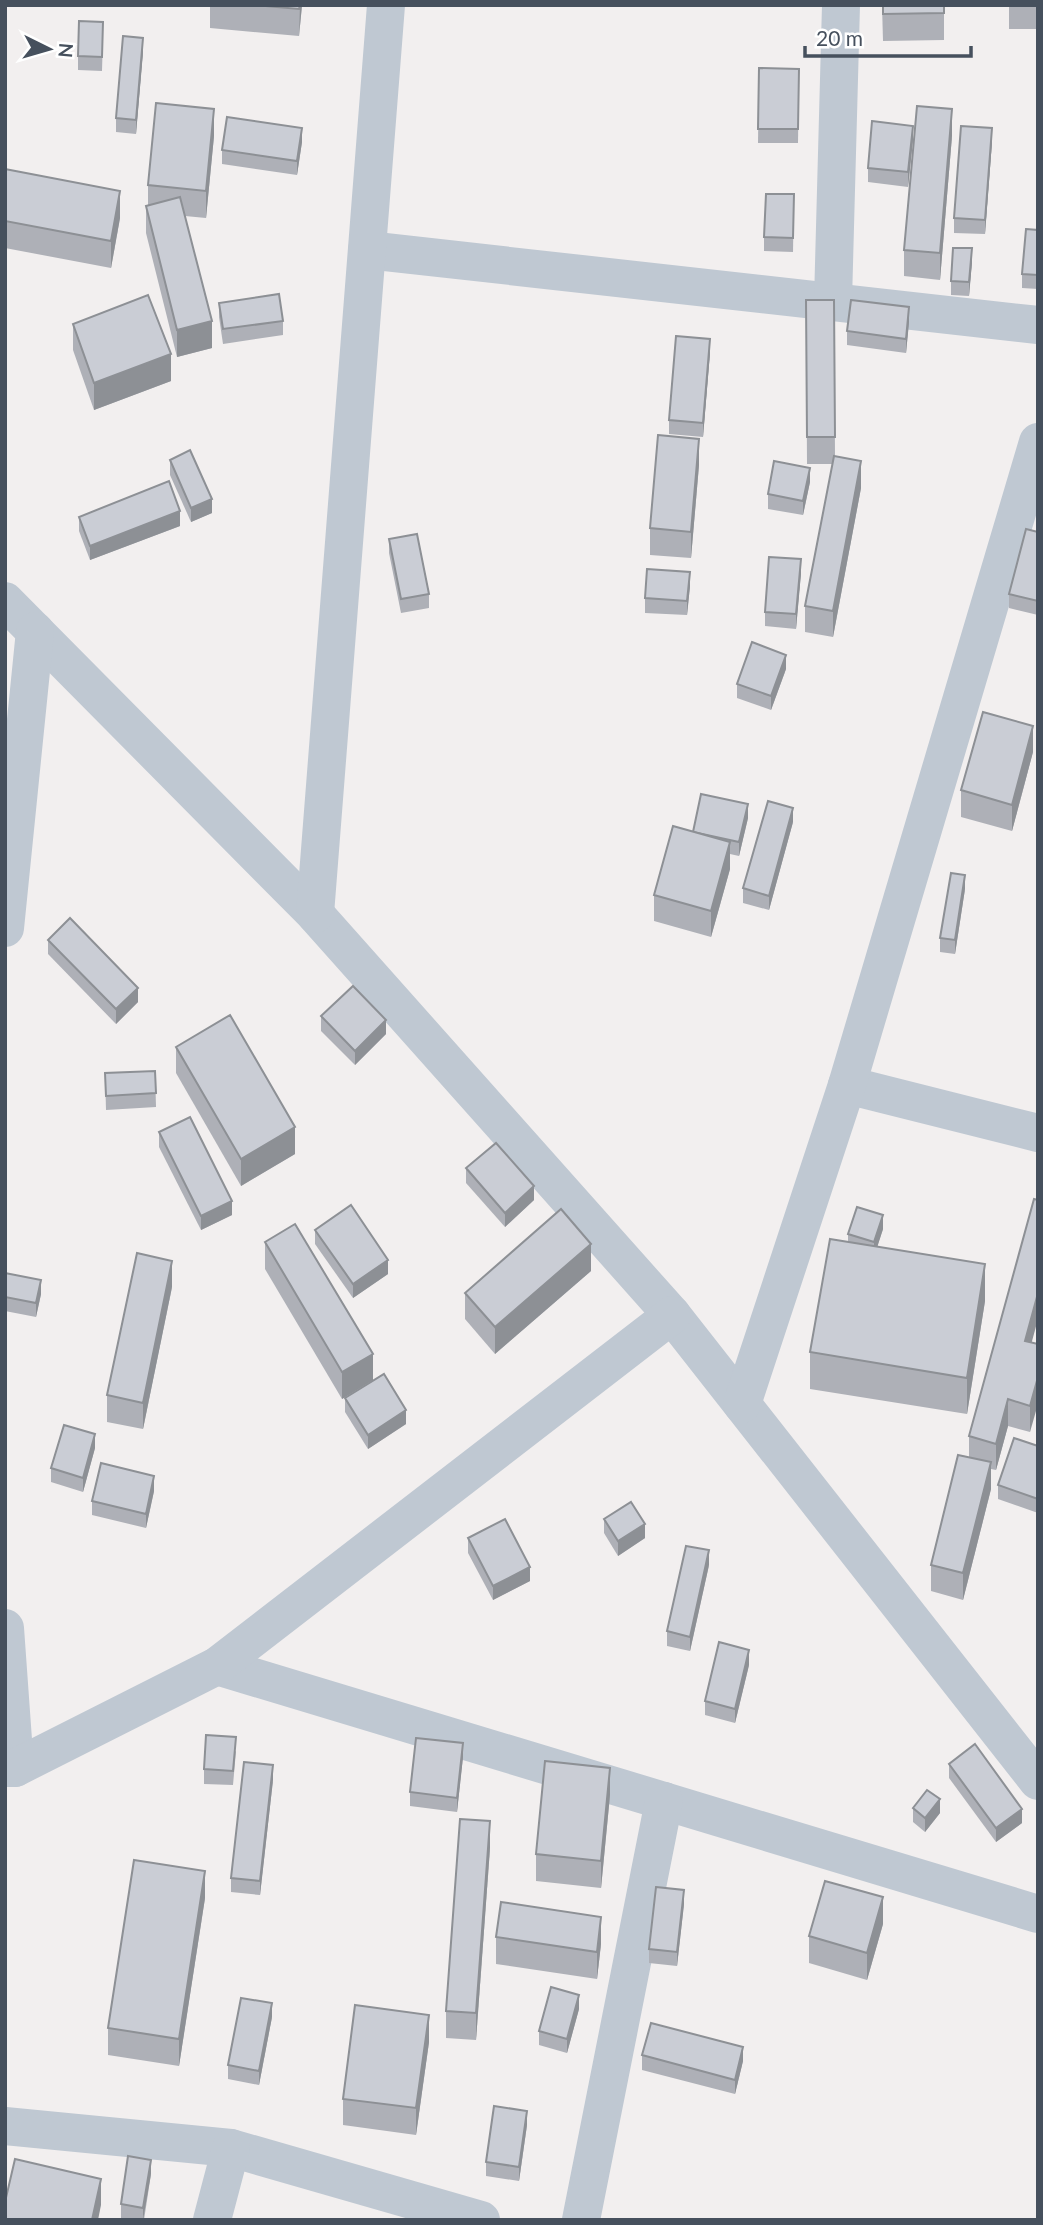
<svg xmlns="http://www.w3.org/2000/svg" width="1043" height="2225" font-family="Lato,sans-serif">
<rect width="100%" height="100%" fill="#f2efef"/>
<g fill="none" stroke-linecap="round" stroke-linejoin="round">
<g stroke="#bfc8d2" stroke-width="38">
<path d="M367,250L1038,325"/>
<path d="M833,301L841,5"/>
<path d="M5,601L315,914L672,1315L1038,1781"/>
<path d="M315,914L386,5"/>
<path d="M5,928L35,631"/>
<path d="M847,1085L1038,1133"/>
<path d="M742,1404L847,1085L1038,442"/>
<path d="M5,1628L15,1768"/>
<path d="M217,1666L1038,1914"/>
<path d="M5,1768H15L217,1666L672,1315"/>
<path d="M5,2126L231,2148L481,2220"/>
<path d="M212,2220L231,2148"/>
<path d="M581,2220L664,1801"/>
</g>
</g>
<g fill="#aeb0b7">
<path d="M210,5H302L299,36L210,28Z"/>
<path d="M882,5H944V40L883,41Z"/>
<rect x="1009" y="5" width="29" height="24"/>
<path d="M103,36L102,71L78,70V56Z"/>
<path d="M143,52L136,134L116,132V118Z"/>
<path d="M759,68L799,69L798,143H758Z"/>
<path d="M214,136L206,218L185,216L212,348L177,357L146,233V206H148V185Z"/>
<path d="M952,136L940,280L904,276V250Z"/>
<path d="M913,140L908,187L868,182V168Z"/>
<path d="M302,142L297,175L222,164V150Z"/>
<path d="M992,142L985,234L954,233V218Z"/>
<path d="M5,169L120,218L111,268L5,248Z"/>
<path d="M794,194L793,252L764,251V237Z"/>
<path d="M1038,230V289L1022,288V274Z"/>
<path d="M972,262L969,296L951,295V281Z"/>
<path d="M806,300H834L835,456L861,488L833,637L805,632V606L833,464H807Z"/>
<path d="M219,303L283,321V335L223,344L219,317Z"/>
<path d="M909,322L906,353L847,345V331Z"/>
<path d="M73,324L171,381L94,410L73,350Z"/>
<path d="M710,353L703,437L669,434V420Z"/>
<path d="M170,460L212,513L191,522L170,475Z"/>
<path d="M699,465L691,558L650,555V528Z"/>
<path d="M810,482L803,515L768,509V494Z"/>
<path d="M1038,493V513L1036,512V498Z"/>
<path d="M79,517L180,526L90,560L79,531Z"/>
<path d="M1038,532V615L1009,608V594Z"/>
<path d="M389,539L429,594V608L401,613L389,553Z"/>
<path d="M801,573L796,629L765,626V612Z"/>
<path d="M690,586L687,615L645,613V598Z"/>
<path d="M786,669L771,710L737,698V684Z"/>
<path d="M1033,752L1012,831L961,817V790Z"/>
<path d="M748,818L739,856L730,854V869L711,937L654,921V895L693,832Z"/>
<path d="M793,822L769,910L743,903V888Z"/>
<path d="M965,889L955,954L940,952V938Z"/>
<path d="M48,940L138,1002L116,1024L48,954Z"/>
<path d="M321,1016L386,1034L355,1065L321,1031Z"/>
<path d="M176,1047L295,1154L241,1186L176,1073Z"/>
<path d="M155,1071L156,1107L106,1110L105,1073Z"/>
<path d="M159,1132L232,1215L201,1230L159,1147Z"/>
<path d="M466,1168L534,1200L505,1227L466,1183Z"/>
<path d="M883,1229L877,1247L985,1301L967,1414L810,1389V1352L848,1242V1234Z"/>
<path d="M315,1230L388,1274L353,1298L315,1244Z"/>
<path d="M265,1242L373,1380L342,1399L265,1269Z"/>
<path d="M591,1271L495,1354L465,1319V1293Z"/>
<path d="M5,1273L41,1294L36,1317L5,1311Z"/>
<path d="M172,1287L143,1429L107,1422V1395Z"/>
<path d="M1031,1342L1030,1432L1008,1426L996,1470L991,1469V1489L963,1600L931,1591V1565L969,1457V1436Z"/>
<path d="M345,1398L406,1424L368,1449L345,1412Z"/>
<path d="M1038,1446V1513L998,1499V1485Z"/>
<path d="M95,1448L83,1492L51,1482V1468Z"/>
<path d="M154,1491L146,1528L92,1515V1501Z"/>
<path d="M604,1519L645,1538L618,1556L604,1533Z"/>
<path d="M468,1538L530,1581L493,1600L468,1553Z"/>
<path d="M709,1565L690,1651L667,1646V1631Z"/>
<path d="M749,1665L735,1723L705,1715V1701Z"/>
<path d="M236,1751L233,1785L204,1784V1769Z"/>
<path d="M463,1757L457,1812L410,1806V1792Z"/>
<path d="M949,1764L1022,1823L996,1842L949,1778Z"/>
<path d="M273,1780L260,1895L231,1892V1878Z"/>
<path d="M610,1795L601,1888L536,1881V1854Z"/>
<path d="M913,1808L940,1813L925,1832L913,1822Z"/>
<path d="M490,1848L476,2040L446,2038V2011Z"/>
<path d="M205,1898L179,2066L108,2055V2028Z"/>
<path d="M684,1904L677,1966L649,1963V1949Z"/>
<path d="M883,1924L867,1980L809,1963V1936Z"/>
<path d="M496,1937L601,1944L597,1979L496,1964Z"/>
<path d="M579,2009L567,2053L539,2045V2031Z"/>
<path d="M272,2017L259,2085L228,2079V2065Z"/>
<path d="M429,2042L416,2135L343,2125V2099Z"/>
<path d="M642,2055L743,2061L735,2094L642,2070Z"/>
<path d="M527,2125L519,2181L486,2176V2162Z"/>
<path d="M151,2174L144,2220H131L121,2218V2204Z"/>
</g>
<g fill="#8d9095">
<path d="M300,5H302L299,36Z"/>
<path d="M143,38V52L136,134V120Z"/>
<path d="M214,109V136L206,218V191Z"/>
<path d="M952,109V136L940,280V253Z"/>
<path d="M913,126V140L908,187V172Z"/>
<path d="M302,128V142L297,175V161Z"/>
<path d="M992,128V142L985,234V220Z"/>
<path d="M120,191V218L111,268V241Z"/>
<path d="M972,248V262L969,296V282Z"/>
<path d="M909,307V322L906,353V339Z"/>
<path d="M212,321V348L177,357V330Z"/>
<path d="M710,339V353L703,437V423Z"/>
<path d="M171,354V381L94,410V383Z"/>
<path d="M699,439V465L691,558V532Z"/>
<path d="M861,461V488L833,637V611Z"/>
<path d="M810,468V482L803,515V501Z"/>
<path d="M212,499V513L191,522V508Z"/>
<path d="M180,511V526L90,560V546Z"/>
<path d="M801,559V573L796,629V614Z"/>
<path d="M690,572V586L687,615V601Z"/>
<path d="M786,655V669L771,710V696Z"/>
<path d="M1033,726V752L1012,831V805Z"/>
<path d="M748,804V818L739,856V842Z"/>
<path d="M793,808V822L769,910V896Z"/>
<path d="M730,842V869L711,937V911Z"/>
<path d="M965,875V889L955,954V940Z"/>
<path d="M138,988V1002L116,1024V1009Z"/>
<path d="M386,1020V1034L355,1065V1051Z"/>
<path d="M295,1127V1154L241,1186V1159Z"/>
<path d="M534,1186V1200L505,1227V1213Z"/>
<path d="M232,1201V1215L201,1230V1216Z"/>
<path d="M883,1215V1229L874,1257V1242Z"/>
<path d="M591,1244V1271L495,1354V1327Z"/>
<path d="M388,1260V1274L353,1298V1284Z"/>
<path d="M172,1261V1287L143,1429V1403Z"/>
<path d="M985,1264V1301L967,1414V1378Z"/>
<path d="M41,1280V1294L36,1317V1303Z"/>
<path d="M1038,1293V1319L1025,1367V1341Z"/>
<path d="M373,1354V1380L342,1399V1372Z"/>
<path d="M1038,1377V1404L1030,1432V1406Z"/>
<path d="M1008,1399V1426L996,1470V1444Z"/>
<path d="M406,1410V1424L368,1449V1435Z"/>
<path d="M95,1434V1448L83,1492V1478Z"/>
<path d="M991,1462V1489L963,1600V1573Z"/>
<path d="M154,1476V1491L146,1528V1514Z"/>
<path d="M645,1524V1538L618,1556V1541Z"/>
<path d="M709,1550V1565L690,1651V1637Z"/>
<path d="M530,1567V1581L493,1600V1586Z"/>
<path d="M749,1650V1665L735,1723V1709Z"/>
<path d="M463,1743V1757L457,1812V1798Z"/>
<path d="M273,1765V1780L260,1895V1881Z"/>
<path d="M610,1768V1795L601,1888V1861Z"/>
<path d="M940,1799V1813L925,1832V1818Z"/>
<path d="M1022,1809V1823L996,1842V1828Z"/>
<path d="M490,1821V1848L476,2040V2013Z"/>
<path d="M205,1871V1898L179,2066V2039Z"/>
<path d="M684,1890V1904L677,1966V1952Z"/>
<path d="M883,1897V1924L867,1980V1953Z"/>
<path d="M601,1917V1944L597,1979V1952Z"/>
<path d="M579,1995V2009L567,2053V2039Z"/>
<path d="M272,2003V2017L259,2085V2071Z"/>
<path d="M429,2015V2042L416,2135V2108Z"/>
<path d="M743,2047V2061L735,2094V2080Z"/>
<path d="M527,2111V2125L519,2181V2167Z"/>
<path d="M151,2160V2174L143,2220V2208Z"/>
<path d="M101,2179V2205L98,2220H92Z"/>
</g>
<g fill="#cacdd5" stroke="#8d9095" stroke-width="2">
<path d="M253,5H300L299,9Z"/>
<path d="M883,5H944V13L883,14Z"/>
<path d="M79,21L103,22L102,57L78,56Z"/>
<path d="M123,36L143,38L136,120L116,118Z"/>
<path d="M759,68L799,69L798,129H758Z"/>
<path d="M156,103L214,109L206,191L148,185Z"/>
<path d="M917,106L952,109L940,253L904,250Z"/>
<path d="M227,117L302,128L297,161L222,150Z"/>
<path d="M872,121L913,126L908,172L868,168Z"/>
<path d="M961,126L992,128L985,220L954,218Z"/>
<path d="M5,169L120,191L111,241L5,221Z"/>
<path d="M766,194H794L793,238L764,237Z"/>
<path d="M180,197L212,321L177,330L146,206Z"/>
<path d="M1026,229L1038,230V275L1022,274Z"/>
<path d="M953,248H972L969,282L951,281Z"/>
<path d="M279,294L283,321L223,329L219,303Z"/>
<path d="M148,295L171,354L94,383L73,324Z"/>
<path d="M806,300H834L835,437H807Z"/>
<path d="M851,300L909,307L906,339L847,331Z"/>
<path d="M676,336L710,339L703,423L669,420Z"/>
<path d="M658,435L699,439L691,532L650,528Z"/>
<path d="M190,450L212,499L191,508L170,460Z"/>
<path d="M834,456L861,461L833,611L805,606Z"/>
<path d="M774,461L810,468L803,501L768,494Z"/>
<path d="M169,481L180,511L90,546L79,517Z"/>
<path d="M1026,529L1038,532V601L1009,594Z"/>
<path d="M417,534L429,594L401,599L389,539Z"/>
<path d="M769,557L801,559L796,614L765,612Z"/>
<path d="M647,569L690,572L687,601L645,598Z"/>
<path d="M752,642L786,655L771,696L737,684Z"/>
<path d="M983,712L1033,726L1012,805L961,790Z"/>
<path d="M701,794L748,804L739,842L693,832Z"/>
<path d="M768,801L793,808L769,896L743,888Z"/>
<path d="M673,826L730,842L711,911L654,895Z"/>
<path d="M951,873L965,875L955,940L940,938Z"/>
<path d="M70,918L138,988L116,1009L48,940Z"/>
<path d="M353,986L386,1020L355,1051L321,1016Z"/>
<path d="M230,1015L295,1127L241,1159L176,1047Z"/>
<path d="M155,1071L156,1093L106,1096L105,1073Z"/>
<path d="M190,1117L232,1201L201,1216L159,1132Z"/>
<path d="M496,1143L534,1186L505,1213L466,1168Z"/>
<path d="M1034,1199L1038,1200V1293L1025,1341L1038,1344V1377L1030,1406L1008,1399L996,1444L969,1436Z"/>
<path d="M351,1205L388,1260L353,1284L315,1230Z"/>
<path d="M857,1207L883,1215L874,1242L848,1234Z"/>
<path d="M561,1209L591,1244L495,1327L465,1293Z"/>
<path d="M295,1224L373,1354L342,1372L265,1242Z"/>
<path d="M830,1239L985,1264L967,1378L810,1352Z"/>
<path d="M137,1253L172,1261L143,1403L107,1395Z"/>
<path d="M5,1273L41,1280L36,1303L5,1297Z"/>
<path d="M384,1374L406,1410L368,1435L345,1398Z"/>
<path d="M64,1425L95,1434L83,1478L51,1468Z"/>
<path d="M1014,1438L1038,1446V1499L998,1485Z"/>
<path d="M958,1455L991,1462L963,1573L931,1565Z"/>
<path d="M101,1463L154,1476L146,1514L92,1501Z"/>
<path d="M631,1502L645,1524L618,1541L604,1519Z"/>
<path d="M505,1519L530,1567L493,1586L468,1538Z"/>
<path d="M686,1546L709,1550L690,1637L667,1631Z"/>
<path d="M719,1642L749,1650L735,1709L705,1701Z"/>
<path d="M206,1735L236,1737L233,1771L204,1769Z"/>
<path d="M416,1738L463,1743L457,1798L410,1792Z"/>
<path d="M975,1744L1022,1809L996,1828L949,1764Z"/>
<path d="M545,1761L610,1768L601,1861L536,1854Z"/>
<path d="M244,1762L273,1765L260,1881L231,1878Z"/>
<path d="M927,1790L940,1799L925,1818L913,1808Z"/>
<path d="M460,1819L490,1821L476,2013L446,2011Z"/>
<path d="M134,1860L205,1871L179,2039L108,2028Z"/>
<path d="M825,1881L883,1897L867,1953L809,1936Z"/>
<path d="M656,1887L684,1890L677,1952L649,1949Z"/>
<path d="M501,1902L601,1917L597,1952L496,1937Z"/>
<path d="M551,1987L579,1995L567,2039L539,2031Z"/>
<path d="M241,1998L272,2003L259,2071L228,2065Z"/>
<path d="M355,2005L429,2015L416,2108L343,2099Z"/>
<path d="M651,2023L743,2047L735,2080L642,2055Z"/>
<path d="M494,2106L527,2111L519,2167L486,2162Z"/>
<path d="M128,2156L151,2160L143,2208L121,2204Z"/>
<path d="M15,2159L101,2179L92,2220H5V2202Z"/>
</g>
<rect width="1043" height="2225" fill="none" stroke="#46505d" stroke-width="14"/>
<g transform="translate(49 49) rotate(95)" stroke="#ffffff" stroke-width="5" paint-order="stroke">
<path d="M0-5L12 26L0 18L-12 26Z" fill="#46505d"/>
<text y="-10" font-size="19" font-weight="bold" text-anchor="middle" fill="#46505d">N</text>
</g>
<path d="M805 46v10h166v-10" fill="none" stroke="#46505d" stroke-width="3.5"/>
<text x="816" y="46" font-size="21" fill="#46505d" stroke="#ffffff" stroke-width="5" paint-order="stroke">20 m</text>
</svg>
